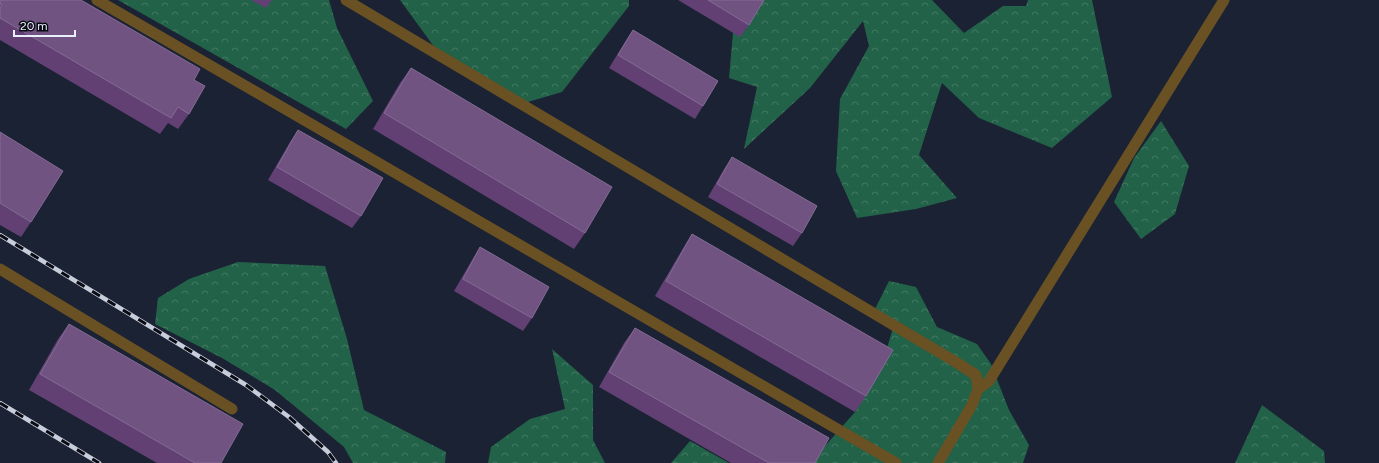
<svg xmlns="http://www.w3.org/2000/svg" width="1379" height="463" font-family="Figtree,sans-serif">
<defs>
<pattern id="forest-crowns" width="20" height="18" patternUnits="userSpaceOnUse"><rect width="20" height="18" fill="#226248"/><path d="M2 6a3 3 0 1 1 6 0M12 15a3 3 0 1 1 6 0" fill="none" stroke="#427963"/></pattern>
</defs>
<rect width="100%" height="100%" fill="#1b2233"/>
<g fill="url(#forest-crowns)">
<path d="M118,0H329L337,28L373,101L346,129Z"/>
<path d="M400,0H629V6L562,92L514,106L443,59Z"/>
<path d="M745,0H932L964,33L1003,6H1026L1028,0H1092L1112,97L1052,148L979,118L942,83L919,155L957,198L916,209L857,218L836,171L840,99L869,46L863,21L810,88L744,149L757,87L729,78L734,21Z"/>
<path d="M1161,121L1189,166L1175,214L1141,239L1114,202L1134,158Z"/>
<path d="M238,262L325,266L347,339L364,410L446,452L445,463H353L344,447L275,390L222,358L155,324L158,298L189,279Z"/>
<path d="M889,281L916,287L937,327L977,344L991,364L1009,410L1029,445L1023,463H813L818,454L855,412L882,365L893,328L875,309Z"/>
<path d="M552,349L593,385V440L605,463H488L491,447L530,419L565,409Z"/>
<path d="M1262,405L1324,451L1325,463H1235Z"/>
<path d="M690,441L729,463H671Z"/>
</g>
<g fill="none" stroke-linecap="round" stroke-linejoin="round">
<g stroke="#6a5123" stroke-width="11">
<path d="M97,0L896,463"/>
<path d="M346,0L954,361L976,375L978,389L972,405L938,463"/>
<path d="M0,269L232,409"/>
<path d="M978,389L989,381L1224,0"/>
</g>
<defs>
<g id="rail">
<path d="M0,235L246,385L289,417L328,452L336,463"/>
<path d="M0,403L99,463"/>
</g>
</defs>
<use href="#rail" stroke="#c8cddb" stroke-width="4.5"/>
<use href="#rail" stroke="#090b13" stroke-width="3" stroke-dasharray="9" stroke-linecap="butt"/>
</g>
<g fill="#624073">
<path d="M0,0L194,80L189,114L178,129L168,123L160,134L0,40Z"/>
<path d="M251,0H272L266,8Z"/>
<path d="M678,0H764L749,25L740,37Z"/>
<path d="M633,30L703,106L695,119L609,68L625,42Z"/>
<path d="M411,68L585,233L574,249L373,129L400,83Z"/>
<path d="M298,130L361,216L352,228L268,180L290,142Z"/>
<path d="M0,132L31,222L21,237L0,225Z"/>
<path d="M732,157L802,233L793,246L708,197L724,169Z"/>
<path d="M692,234L866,396L855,412L655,296L682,250Z"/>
<path d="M480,247L532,318L523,331L454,291L472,260Z"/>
<path d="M69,324L221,463H157L29,390L58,339Z"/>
<path d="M635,328L815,463H731L599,387L624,343Z"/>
</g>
<g fill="#715382" stroke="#846b95">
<path d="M0,0H81L200,69L194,80L205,86L189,114L178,107L171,118L0,18V8L2,5L0,4Z"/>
<path d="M708,0H764L749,25Z"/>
<path d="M633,30L718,81L703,106L618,55Z"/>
<path d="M411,68L612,187L585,233L384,113Z"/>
<path d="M298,130L383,178L361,216L277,167Z"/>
<path d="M0,132L63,171L31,222L0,203Z"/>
<path d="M732,157L817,206L802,233L717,184Z"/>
<path d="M692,234L893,350L866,396L666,281Z"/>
<path d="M480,247L549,287L532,318L463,279Z"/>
<path d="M69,324L243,424L221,463H195L40,374Z"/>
<path d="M635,328L829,438L815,463H769L609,372Z"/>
</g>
<path d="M14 30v6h61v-6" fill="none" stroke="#eaeffc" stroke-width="2"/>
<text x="20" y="30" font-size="12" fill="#eaeffc" stroke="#090b13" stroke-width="3" paint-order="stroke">20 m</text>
</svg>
